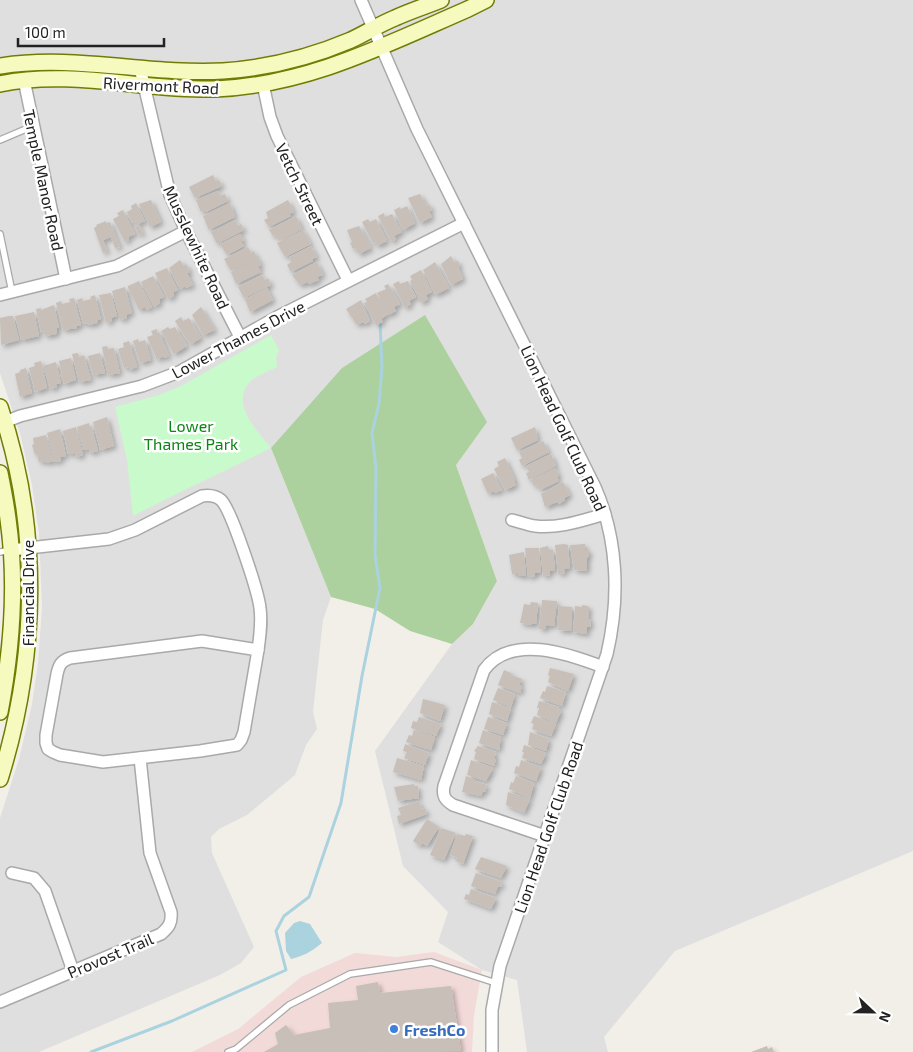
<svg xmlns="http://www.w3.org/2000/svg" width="913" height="1052" font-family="'Exo 2',sans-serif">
<defs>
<filter id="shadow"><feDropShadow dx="3" dy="3" stdDeviation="2.5" flood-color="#0004"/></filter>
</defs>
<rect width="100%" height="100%" fill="#f2efe9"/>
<path fill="#e0dfdf" d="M0,0H913V851L675,951L604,1037L608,1052H527L517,980L482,970L438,942L448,912L403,866L375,751L452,644L473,624L497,581L456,465L271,448L331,597L323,620L313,712L317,729L306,745L295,775L247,815L219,829L211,837L212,853L254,947L241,963L220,975L39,1052H0V818L19,759L32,704L38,663L42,608L39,533L32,485L20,433L0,373Z"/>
<path fill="#f2dad9" d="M434,952L482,970L474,1015L472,1052H192L238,1029L301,977L355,953L396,957Z"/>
<path fill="#add19e" d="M425,315L487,422L456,465L497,581L473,624L452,644L410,631L375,609L331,597L271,448L342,368Z"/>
<path fill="#c8facc" d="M271,335L279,350L276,358L277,367C269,371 255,376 249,383C230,405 258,431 271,448C225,471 179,492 133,516L127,460L115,407L159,395L181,386Z"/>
<path fill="#aad3df" d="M300,921L310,924L322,943C312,951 304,956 291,959L286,951L285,933L294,923Z"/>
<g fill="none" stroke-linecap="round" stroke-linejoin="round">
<path stroke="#aad3df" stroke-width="3" d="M91,1052L172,1021L286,970L276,931L284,916L309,897L341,803L362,676L380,588L375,555L376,468L372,433L379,404L382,367L380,321"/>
</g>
<g fill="#c7bfb8" filter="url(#shadow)">
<path d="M213,175L216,181L219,180L222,186L195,198L189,187Z"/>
<path d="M218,191L220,196L225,194L228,201L206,212L205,210L201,212L196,200Z"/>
<path d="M420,194L426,205L429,204L432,210L429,211L432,217L420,223L408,198Z"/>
<path d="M151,200L161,222L150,227L139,204Z"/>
<path d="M288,200L294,212L289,214L291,216L269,227L264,220L268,218L266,212Z"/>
<path d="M136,203L145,221L138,224L143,233L139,235L135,227L137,226L135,223H136L135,221L132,223L127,212L132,209L131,206Z"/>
<path d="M230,203L235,217L209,230L203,216Z"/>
<path d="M407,206L415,223L403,230L394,210L400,207L401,209Z"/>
<path d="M123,210L135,234L128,237L129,240L125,242L113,219L119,216L117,213Z"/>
<path d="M384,213L385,217L392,214L402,232L394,236L396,239L393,241H391L378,216Z"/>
<path d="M296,216L302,229L279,241L276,235L273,236L269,230Z"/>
<path d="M368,219L370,222L376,219L387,241L377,246L375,242L373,243L362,222Z"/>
<path d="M235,220L238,226L241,224L244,230L217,244L211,232Z"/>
<path d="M106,221V223L110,222L120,247L115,248L111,237L103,240L107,251L103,253L94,228L97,226L96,225Z"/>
<path d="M359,226L371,248L359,254L355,248L353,249L350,243L352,242L347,230Z"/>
<path d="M303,230L311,244L285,257L277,243Z"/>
<path d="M240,234L244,240L241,241L244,246L227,255L220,244Z"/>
<path d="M311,246L317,257L312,259L313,261L291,272L287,265L291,262L289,257Z"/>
<path d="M248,247L251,253L254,251L257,258L231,271L224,259Z"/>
<path d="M451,256L454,262L458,261L460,265L458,266L463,279L451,285L441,264Z"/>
<path d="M258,258L261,265L258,266L261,272L236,284L231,272Z"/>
<path d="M180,260L184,266L186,264L189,269L190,272L187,273L193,285L186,288L185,286L180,289L169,268Z"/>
<path d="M317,262L323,275L317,277L319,280L309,284L308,282L300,285L292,275Z"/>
<path d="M435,262L449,288L435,295L423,270Z"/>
<path d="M167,268L178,290L173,292L174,296L168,299L155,273Z"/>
<path d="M421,270L432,292L426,295L428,299L421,303L410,281L412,280L410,276Z"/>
<path d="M262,275L265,280L268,278L271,285L244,298L238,287Z"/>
<path d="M153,276L164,297L159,299L160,303L154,307L141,282Z"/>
<path d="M139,281L152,307L147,310L145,307L139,310L128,288V286Z"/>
<path d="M399,281L400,284L408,281L416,297L409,301L411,304L405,308L393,284Z"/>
<path d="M388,284L400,304L394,307L396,311L388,315L377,293L386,289L384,286Z"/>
<path d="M125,287L132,313L126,315L127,318L120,320L112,291Z"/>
<path d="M267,288L273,300L250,312L245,299Z"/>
<path d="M111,293L117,316L111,318L112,321L106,323L99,295Z"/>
<path d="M376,293L387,315L381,319L383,322L376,325L364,303L367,302L365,299Z"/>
<path d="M95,295L101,320H98L97,323L89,325L87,323L83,324L77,300L82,298L83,301L91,299L90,297Z"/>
<path d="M74,298L81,325L77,326V328L63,330L56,303L61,301L62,304L70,302L69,299Z"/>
<path d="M361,300L370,321L365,324L363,322L357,325L346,309Z"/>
<path d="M54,305L59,328H57V333L56,334L45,336L44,331L41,332L36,309L41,308V310Z"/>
<path d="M201,307L215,330L203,335L192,315Z"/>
<path d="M34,312L39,336L21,340L15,316Z"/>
<path d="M9,316H13L19,340L1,345L0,318Z"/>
<path d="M181,317L183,321L189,318L201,338L191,344L188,340H187L175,321Z"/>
<path d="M168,327L170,329L175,327L187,346L174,354L161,331Z"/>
<path d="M157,329V333L159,332L169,356L164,358L163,356L157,360L147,337L153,335L151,331Z"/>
<path d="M138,339L139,342L145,340L151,360L140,363L133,341Z"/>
<path d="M129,341L137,367L129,370V367L124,368L118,349L124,347L123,343Z"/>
<path d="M107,346L108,349L114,348L120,373L108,375L102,347Z"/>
<path d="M78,353L79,357L84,355L91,380L79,382L72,354Z"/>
<path d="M100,353L105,373L93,375L88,356Z"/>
<path d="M71,358L76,380L64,384L60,374H62L59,361Z"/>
<path d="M41,361L47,388L35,392L29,368L35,366L34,363Z"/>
<path d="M56,362L61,383L56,384L57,387L50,389L43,366Z"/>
<path d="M26,368L32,393L20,397L15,374L20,372V370Z"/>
<path d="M107,417L114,446L100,450L93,422Z"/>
<path d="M89,423L90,428H92L98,451L90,453L89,449L83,450L77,427Z"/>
<path d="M76,427L83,455L76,457L75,453L68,454L63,431Z"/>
<path d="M535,427L538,440L517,450L511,438Z"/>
<path d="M60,429L66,456L60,457L61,461L54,462L47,433Z"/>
<path d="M46,435L53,461L46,463L45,461L39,462L37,454L35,455L32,445L34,444L33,438Z"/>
<path d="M543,441L549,452L522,466L519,460L522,458L519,452Z"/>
<path d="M551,454L556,466L529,480L526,473L529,472L526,466Z"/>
<path d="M505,458L515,480L514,481L516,485L505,490L494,469L499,466L497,462Z"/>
<path d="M555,468L559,474L557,477L559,481L540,490L537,485L534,486L531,480Z"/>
<path d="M493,473L502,490L495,493L493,491L488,494L481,479Z"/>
<path d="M563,482L570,495L564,498L565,500L559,504L557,502L545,507L541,494Z"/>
<path d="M564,544L568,545L570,568L564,569L565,573L558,574L555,545Z"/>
<path d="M585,544V550H589V556L587,558V571L574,570L570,545Z"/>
<path d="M548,546L549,550H553L555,570L549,571L550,575L543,576L540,548Z"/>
<path d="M525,548H539L541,572L535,573V576L528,577Z"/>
<path d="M524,552L526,576H518V574H512L509,555Z"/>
<path d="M542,600L557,601L554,626L546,625V629H539Z"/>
<path d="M531,602L538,603L536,624H532V625L520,623L524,604L530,605Z"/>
<path d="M582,605L588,606L589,608L588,619L591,620L590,627H587V634L573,632L575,606L582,607Z"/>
<path d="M559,606L572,607L571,631L558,630L559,625H557Z"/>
<path d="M550,668L574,674L568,691L548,682L550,676L548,675Z"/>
<path d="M504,670L511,673V675L522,679L519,685L522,686L520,693L498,685Z"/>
<path d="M547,686L566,692L562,706L540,698L543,691L545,692Z"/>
<path d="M498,688L515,694L511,707L493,700Z"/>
<path d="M423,699L445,705L440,721L420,713Z"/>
<path d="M539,701L559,707L558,709L561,711L556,723L537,715L539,708H537Z"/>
<path d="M492,702L511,708L507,721L489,714Z"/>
<path d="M534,716L556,724L551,736L532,729L534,724L531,723Z"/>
<path d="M419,717L441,724L436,736L411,728L413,721L417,722Z"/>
<path d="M488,717L507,723L503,735L484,729Z"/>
<path d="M414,730L435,737L431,750L406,742L409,735L412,736Z"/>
<path d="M483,730L501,737L499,750L479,743Z"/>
<path d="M530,732L549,739L546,751L528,745Z"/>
<path d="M405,744L429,753L425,765L404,758L407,752L403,751Z"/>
<path d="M524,745L546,753L541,764L522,758L524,752H522Z"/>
<path d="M478,746L496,752L494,759H496L494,766L474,759L476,752L474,751Z"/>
<path d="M397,758L424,766L421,780L393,772Z"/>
<path d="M471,760L493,768L486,781L467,775Z"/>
<path d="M521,760L541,767L536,781L514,773L516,766L519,767Z"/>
<path d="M466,776L475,780L474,781L487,785L485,792L483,791L481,796L462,792Z"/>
<path d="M516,776L534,783L530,798L509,789L511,782L513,783Z"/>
<path d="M414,784V786H418L419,798L398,801L394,787Z"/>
<path d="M508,792L530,799L524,813L506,805Z"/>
<path d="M419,801L422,809L425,808L427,814L399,824L397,816L401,815L398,808Z"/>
<path d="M427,819L439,827L427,846L422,843L420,846L413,841Z"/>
<path d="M441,828L456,833L444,860L430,855Z"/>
<path d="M457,834L465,836L466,834L473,836L463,864L456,861L457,857L450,855Z"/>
<path d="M481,857L507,866L501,878L475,869Z"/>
<path d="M476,873L502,882L501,887L498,886L495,894L471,886Z"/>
<path d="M471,889L496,898L491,909L464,899L466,894L469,895Z"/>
<path d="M378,982L380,993L451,986L461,1051L264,1052L278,1044L275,1033L286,1025L294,1035L330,1028L328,1003L358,1000L356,986Z"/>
<path d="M767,1046L768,1049L772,1047L774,1052H751Z"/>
</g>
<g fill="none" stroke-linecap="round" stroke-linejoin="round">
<defs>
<g id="lane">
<path d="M0,140L33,126"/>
<path d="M0,234L12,292"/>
<path d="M0,552L11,550"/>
<path d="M228,1052L236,1049L289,1005L350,974L431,962L496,983"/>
</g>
<g id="street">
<path d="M361,0L417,129L595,487C618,539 620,598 607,654L500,966L492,1010V1052"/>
<path d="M140,68L170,195L186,231L240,337"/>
<path d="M24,80L66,279"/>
<path d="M263,84L270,117L277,136L348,280"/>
<path d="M0,295L117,266L186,231"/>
<path d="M0,424L20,416L142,386L179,372L277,317L464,223"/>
<path d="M512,520C520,522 528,525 535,526C559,529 583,520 605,514"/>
<path d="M11,550L109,539L135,530L202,496C209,495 215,495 221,500C231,509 258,591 260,608C262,622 260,636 258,650"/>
<path d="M202,641L258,650L244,732L241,740L237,745L200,751L103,762L60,755L53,752L48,749L46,743V735L57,674C59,665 61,661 70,658Z"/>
<path d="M545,836L453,805C445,800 442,796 444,786L484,670C511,633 569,654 603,667"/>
<path d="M12,873L34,878L45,891L73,971"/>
<path d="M0,1002L161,934C169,927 172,923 171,912L150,853L140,758"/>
</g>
<g id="secondary">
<path d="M0,66C74,54 148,75 223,71C267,68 311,57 351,40C366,33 380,24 395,18C410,11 426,6 441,0"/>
<path d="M0,84C71,69 145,91 216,89C308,85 385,45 468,9L486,0"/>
<path d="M0,407C41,528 38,657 0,779"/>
<path d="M0,473C3,488 6,503 8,519C17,583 12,649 0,712"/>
</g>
</defs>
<use href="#lane" stroke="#a9a9a9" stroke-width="8"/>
<use href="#street" stroke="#a9a9a9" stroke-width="14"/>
<use href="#secondary" stroke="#707d05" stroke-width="18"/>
<use href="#lane" stroke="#fff" stroke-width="5.5"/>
<use href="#street" stroke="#fff" stroke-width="11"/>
<use href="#secondary" stroke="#f7fabf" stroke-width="15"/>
</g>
<circle fill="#3f7fe0" stroke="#fff" stroke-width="2" cx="394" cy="1029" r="5"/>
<g text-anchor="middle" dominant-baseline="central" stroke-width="5" stroke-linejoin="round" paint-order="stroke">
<g font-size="16" fill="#222" stroke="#fff">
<text transform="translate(161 85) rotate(3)">Rivermont Road</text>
<text transform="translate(44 180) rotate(78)">Temple Manor Road</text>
<text transform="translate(300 184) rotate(64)">Vetch Street</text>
<text transform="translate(197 247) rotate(65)">Musslewhite Road</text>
<text transform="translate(238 339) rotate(-28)">Lower Thames Drive</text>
<text transform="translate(564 428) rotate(65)">Lion Head Golf Club Road</text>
<text transform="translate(27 593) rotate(-90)">Financial Drive</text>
<text transform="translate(548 827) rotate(-71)">Lion Head Golf Club Road</text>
<text transform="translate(110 955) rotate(-23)">Provost Trail</text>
</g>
<g font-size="16" fill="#0c8416" stroke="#fff">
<text x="191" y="425">Lower<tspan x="191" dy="18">Thames Park</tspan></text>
</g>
<g font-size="16" font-weight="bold" fill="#366cbe" stroke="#fff" text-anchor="start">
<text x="404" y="1029">FreshCo</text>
</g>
</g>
<g transform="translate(873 1012) rotate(112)" stroke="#ffffff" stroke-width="4" paint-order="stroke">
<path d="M0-4L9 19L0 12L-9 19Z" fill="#222222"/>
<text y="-8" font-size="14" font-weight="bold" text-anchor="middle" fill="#222222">N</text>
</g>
<path d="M18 38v8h146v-8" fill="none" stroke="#222222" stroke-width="2.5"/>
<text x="25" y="38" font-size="15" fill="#222222" stroke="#ffffff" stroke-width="4" paint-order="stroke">100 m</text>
</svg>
